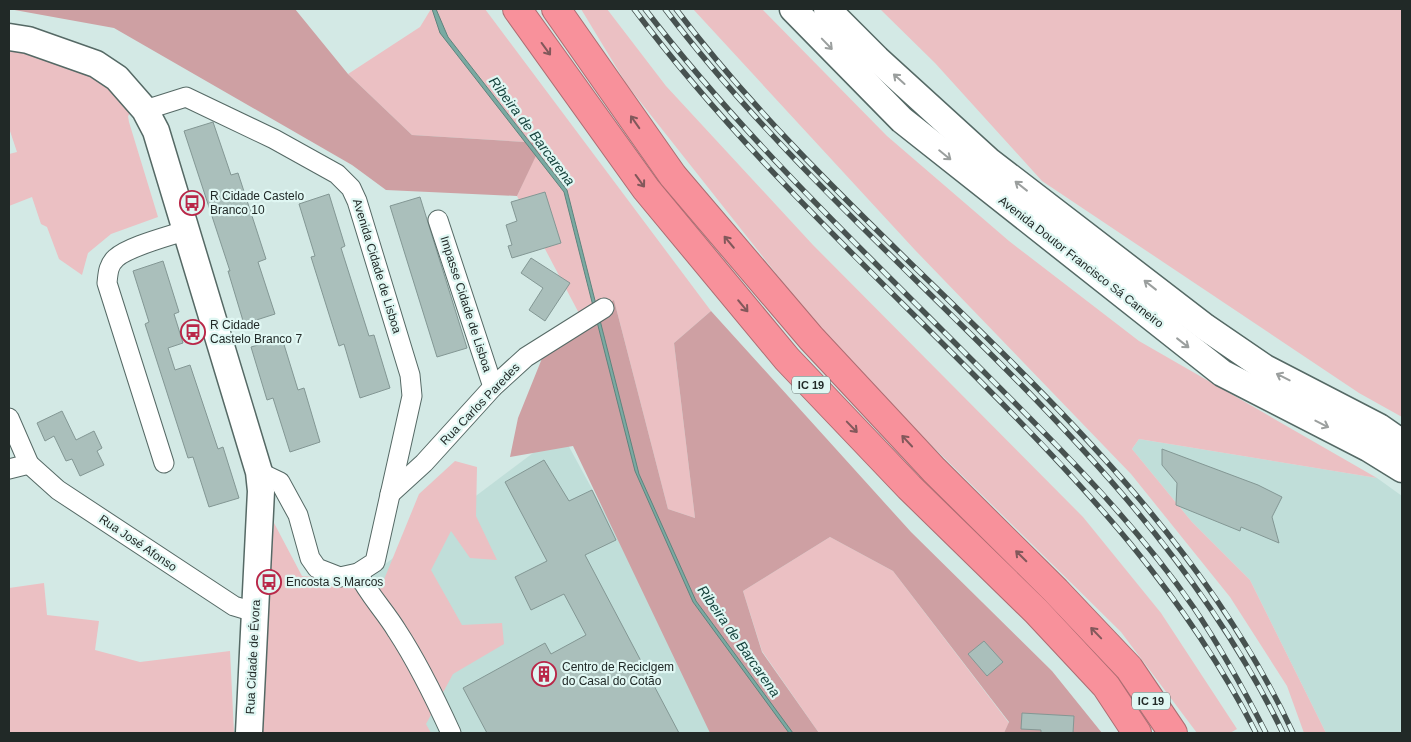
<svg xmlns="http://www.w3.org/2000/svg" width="1411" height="742" font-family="Arial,sans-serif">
<rect width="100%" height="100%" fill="#d3e9e5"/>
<g fill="#c0ded9">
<path d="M561,432L725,733H423L348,592Z"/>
<path d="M1139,439L1377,478L1402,496V733H1326L1250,580L1192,522L1132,449Z"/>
</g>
<g fill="#ebc0c3">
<path d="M431,9H485L711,311L674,343L695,518L668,509L614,300L582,319L517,196L541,143L412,135L348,74L420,27Z"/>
<path d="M581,9H607L666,86L813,245L1083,517L1161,613L1237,729L1230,733H1197L1121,632L843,358L627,85Z"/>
<path d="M693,9H762L887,136L1009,241L1139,341L1377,478L1139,439L1132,449L1192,522L1250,580L1326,733H1304L1287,686L1230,597L1131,474L915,250Z"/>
<path d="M880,9H1402V417L1359,393L1042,181L935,63Z"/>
<path d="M9,40L91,67L134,109L128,116L129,122L158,217L111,234L88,253L82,275L59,259L47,227L41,224L32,197L9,206V154L17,152L9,128Z"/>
<path d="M455,461L477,467L476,516L497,560L470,558L451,531L431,570L462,625L502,623L504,644L453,674L426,724L431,733H259L269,591H272L273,573H270L274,523L302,576L383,582L419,494Z"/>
<path d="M830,537L893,571L1009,723L1004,733H819L762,651L743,591Z"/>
<path d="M44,583L47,615L99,621L95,650L140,662L230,651L234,733H9V588Z"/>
</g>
<g fill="#cea0a3">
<path d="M9,9H295L348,74L412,135L542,143L517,196L386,190L352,165L114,28Z"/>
<path d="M614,300L668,509L695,518L674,343L711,311L911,532L1052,671L1102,733H1004L1009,722L893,571L830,537L743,591L762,652L819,733H710L573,446L510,457L518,418L551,336Z"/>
</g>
<path fill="#79aaa2" stroke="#5f837d" d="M432,9H436L448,37L567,190L639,474L696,601L793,733H789L693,602L635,471L564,192L440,33Z"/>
<g fill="#aabfbb" stroke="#839794">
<path d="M213,122L231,175L238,173L266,259L258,262L275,314L244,324L228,271H230L184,131Z"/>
<path d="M545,192L561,243L512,258L508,246L512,245L506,225L517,221L511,202Z"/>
<path d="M329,194L345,246L341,248L369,336L374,335L390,388L360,398L344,344L339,346L311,257L315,256L299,204Z"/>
<path d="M420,197L467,348L437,357L390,206Z"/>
<path d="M531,258L570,283L545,321L529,310L543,288L521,273Z"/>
<path d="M163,261L179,312L174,314L183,343L168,348L175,370L190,365L218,449L223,447L239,498L209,507L193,457L188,458L145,324L149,322L133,271Z"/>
<path d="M282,338L298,390L304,388L320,442L290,452L273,398L267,400L251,347Z"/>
<path d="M62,411L76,440L94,431L102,448L97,451L104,465L80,476L72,459L66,461L54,436L45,441L37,423Z"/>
<path d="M1162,449L1258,485L1282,497L1272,517L1279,543L1241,527L1240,531L1176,505L1177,483L1162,465Z"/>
<path d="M544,460L569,501L592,490L616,540L585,555L679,733H487L463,688L545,643L551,654L586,635L564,594L531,610L515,577L547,561L505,482Z"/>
<path d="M984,641L1003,662L987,676L968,654Z"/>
<path d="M1022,713L1074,716L1073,733H1041V730L1021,729Z"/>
</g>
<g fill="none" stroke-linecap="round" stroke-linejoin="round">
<defs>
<g id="street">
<path d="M145,110L186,97L274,139L337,174L351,188L357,201L410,375L412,396L375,562L358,573L340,577L317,568L310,558L298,515L280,482L259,472"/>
<path d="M438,220L493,387"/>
<path d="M9,418L29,464L58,490L234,606L254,612"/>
<path d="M164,463L107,283C108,274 108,265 116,258C129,246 170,236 187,230"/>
<path d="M9,469L29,464"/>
<path d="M390,494L424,463L493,387L526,357L604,308"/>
<path d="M358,573C368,594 385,611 397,631C418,663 435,698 451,733"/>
</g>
<g id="secondary">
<path d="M793,9L902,120L1222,373L1368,448L1402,469"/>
<path d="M827,9L877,59L989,161L1205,327L1265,368L1379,427L1402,443"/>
<path d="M9,37L28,40L96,64L117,78L145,110L156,131L259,472L261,491L249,733"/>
</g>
<g id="highway">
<path d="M517,9L646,189L787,359L909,487L1036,611L1106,686L1137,733"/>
<path d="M556,9L673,176L811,338L934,470L1056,591L1129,668L1173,733"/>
</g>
</defs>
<use href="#street" stroke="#556965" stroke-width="21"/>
<use href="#secondary" stroke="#556965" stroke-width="29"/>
<use href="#highway" stroke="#ad6d72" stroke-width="30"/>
<use href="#street" stroke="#fff" stroke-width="19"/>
<use href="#secondary" stroke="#fff" stroke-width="26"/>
<use href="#highway" stroke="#f8919b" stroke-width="28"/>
<defs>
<g id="rail">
<path d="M634,9C734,143 857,257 974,375C1084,485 1185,593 1256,733"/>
<path d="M645,9C743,137 860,247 973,361C1051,439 1131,517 1194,608C1221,648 1244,690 1266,733"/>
<path d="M665,9C857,262 1142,441 1283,733"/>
<path d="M676,9C867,262 1156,438 1293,733"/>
</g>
</defs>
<use href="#rail" stroke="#475250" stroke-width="5.5"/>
<use href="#rail" stroke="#e0f7f3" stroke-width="4" stroke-dasharray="11" stroke-linecap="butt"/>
</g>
<defs><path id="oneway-shaft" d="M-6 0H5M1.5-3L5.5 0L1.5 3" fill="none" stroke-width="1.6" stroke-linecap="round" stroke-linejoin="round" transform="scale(1.25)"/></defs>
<g stroke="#9b9f9e">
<use href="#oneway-shaft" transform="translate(827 44) rotate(46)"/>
<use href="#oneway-shaft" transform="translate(899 79) rotate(-138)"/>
<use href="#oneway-shaft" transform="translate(945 155) rotate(39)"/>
<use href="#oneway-shaft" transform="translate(1021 186) rotate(-142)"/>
<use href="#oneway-shaft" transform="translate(1150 285) rotate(-142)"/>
<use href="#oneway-shaft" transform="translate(1183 343) rotate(38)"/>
<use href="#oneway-shaft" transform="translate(1283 377) rotate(-153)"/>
<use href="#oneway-shaft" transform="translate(1322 424) rotate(27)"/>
</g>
<g stroke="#82585b">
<use href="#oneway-shaft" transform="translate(546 49) rotate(54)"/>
<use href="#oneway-shaft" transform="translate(635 122) rotate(-125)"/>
<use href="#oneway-shaft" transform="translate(640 181) rotate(54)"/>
<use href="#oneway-shaft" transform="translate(729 242) rotate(-130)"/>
<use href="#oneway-shaft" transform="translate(743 306) rotate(50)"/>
<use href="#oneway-shaft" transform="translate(852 427) rotate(46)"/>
<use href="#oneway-shaft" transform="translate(907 441) rotate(-133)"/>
<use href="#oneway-shaft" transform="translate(1021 556) rotate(-135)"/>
<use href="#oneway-shaft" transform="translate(1096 633) rotate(-134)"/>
</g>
<defs>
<symbol id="bus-ring" viewBox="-11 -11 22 22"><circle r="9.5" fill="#e0f7f3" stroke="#b92748" stroke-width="1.5"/><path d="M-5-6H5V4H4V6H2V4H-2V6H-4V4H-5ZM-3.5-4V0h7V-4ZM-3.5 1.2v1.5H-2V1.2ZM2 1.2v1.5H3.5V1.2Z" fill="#b92748"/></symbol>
<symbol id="building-ring" viewBox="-11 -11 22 22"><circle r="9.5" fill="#e0f7f3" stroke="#b92748" stroke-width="1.5"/><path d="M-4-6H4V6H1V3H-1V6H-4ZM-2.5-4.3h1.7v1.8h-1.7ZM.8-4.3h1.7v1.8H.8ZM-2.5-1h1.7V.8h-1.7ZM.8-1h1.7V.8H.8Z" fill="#b92748"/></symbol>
</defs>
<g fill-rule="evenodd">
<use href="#bus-ring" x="178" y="189" width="28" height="28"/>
<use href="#bus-ring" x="179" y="318" width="28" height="28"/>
<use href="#bus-ring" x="255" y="568" width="28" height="28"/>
<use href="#building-ring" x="530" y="660" width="28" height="28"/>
</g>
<g text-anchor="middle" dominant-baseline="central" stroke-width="4.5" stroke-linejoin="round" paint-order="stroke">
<g fill="#e0f7f3" stroke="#5a6764" stroke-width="1">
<rect x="792" y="376.5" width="38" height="17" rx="4"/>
<rect x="1132" y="692.5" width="38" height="17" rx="4"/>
</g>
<g font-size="11" font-weight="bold" fill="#212927">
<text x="811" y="385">IC 19</text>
<text x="1151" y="701">IC 19</text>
</g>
<g font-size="12" fill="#212927" stroke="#e0f7f3" text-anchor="start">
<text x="210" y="196">R Cidade Castelo<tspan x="210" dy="14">Branco 10</tspan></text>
<text x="210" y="325">R Cidade<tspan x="210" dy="14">Castelo Branco 7</tspan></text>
<text x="286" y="582">Encosta S Marcos</text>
<text x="562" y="667">Centro de Reciclgem<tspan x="562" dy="14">do Casal do Cotão</tspan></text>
</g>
<g font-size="12" fill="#212927" stroke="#e0f7f3">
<text transform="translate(1081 262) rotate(38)">Avenida Doutor Francisco Sá Carneiro</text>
<text transform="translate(377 266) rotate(73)">Avenida Cidade de Lisboa</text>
<text transform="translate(466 304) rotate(72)">Impasse Cidade de Lisboa</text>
<text transform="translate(480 404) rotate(-46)">Rua Carlos Paredes</text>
<text transform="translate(138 543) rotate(34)">Rua José Afonso</text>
<text transform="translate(253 657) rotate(-87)">Rua Cidade de Évora</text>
</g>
<g font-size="14" font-style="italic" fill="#16433d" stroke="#e0f7f3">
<text transform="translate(532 131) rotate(53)">Ribeira de Barcarena</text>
<text transform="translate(739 641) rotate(55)">Ribeira de Barcarena</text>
</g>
</g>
<rect width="1411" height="742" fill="none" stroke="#212927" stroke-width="20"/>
</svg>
